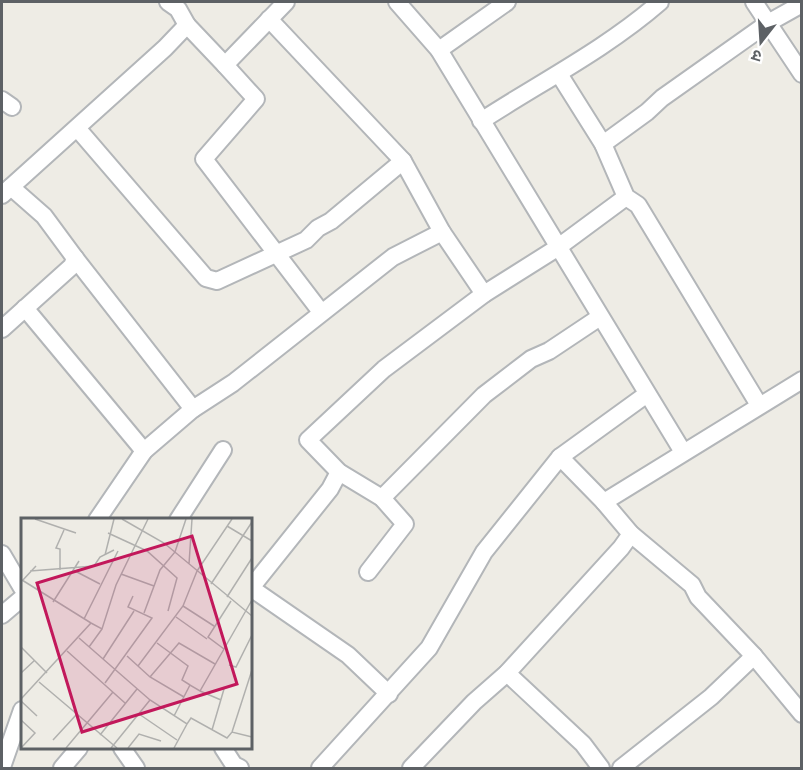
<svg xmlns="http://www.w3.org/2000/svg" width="803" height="770" font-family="'Archivo Narrow','Noto Sans Devanagari',sans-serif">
<rect width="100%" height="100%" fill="#eeece5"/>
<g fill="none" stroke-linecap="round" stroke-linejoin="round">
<defs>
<g id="minor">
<path d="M168,2L178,9L187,25"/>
<path d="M397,2L439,50L683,452"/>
<path d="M754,2L802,74"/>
<path d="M269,19L403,161L442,232L484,294"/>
<path d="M439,50L507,2"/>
<path d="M225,65L256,99L204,159L321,312"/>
<path d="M559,74L603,144L626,197L638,205L759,405"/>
<path d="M2,100L12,107"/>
<path d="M481,121C541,82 606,49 660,2"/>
<path d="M77,128L206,278L217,281L306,240L318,228L331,221L403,161"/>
<path d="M603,144L647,112L662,98L768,23L802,4"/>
<path d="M2,195L165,48L187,25L225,65L286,2"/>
<path d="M75,258L193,409"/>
<path d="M25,308L144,451"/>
<path d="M2,329L72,266L75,258L44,216L11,187"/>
<path d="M560,457L647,394"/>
<path d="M382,498L484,395L531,359L549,351L600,317"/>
<path d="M604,502L631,534L692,585L698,597L754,656L802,714"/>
<path d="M97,520L144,451L193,409L233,383L393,257L442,232"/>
<path d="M178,520L223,450"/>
<path d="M2,554L22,588"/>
<path d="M368,572L405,524L382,498L339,472L308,440L384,369L484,294L557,248L626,197"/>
<path d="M251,588L348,655L389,694"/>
<path d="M250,589L330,489L339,472"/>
<path d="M2,615L22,598"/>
<path d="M507,673L583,744L601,768"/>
<path d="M122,748L136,768"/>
<path d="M223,748L234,765L240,768"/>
<path d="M2,767L22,710"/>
<path d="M62,768L79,748"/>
<path d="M320,768L429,648L484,552L560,457L604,502L802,380"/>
<path d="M411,768L474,702L507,673L621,548L631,534"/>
<path d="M621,768L711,697L754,656"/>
</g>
</defs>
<use href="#minor" stroke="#b3b6b9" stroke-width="20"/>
<use href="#minor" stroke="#fff" stroke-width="16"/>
</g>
<g transform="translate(21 518)">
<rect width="231" height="231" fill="#eeece5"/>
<path fill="none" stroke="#b0b0ae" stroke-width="1.5" d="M14,1L55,15M101,1L143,25L231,98M206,8L231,23M87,15L126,33L156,60L147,93M84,37L93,1M168,46L171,1M39,52V31L35,30L43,12M9,53L73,48L79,39L93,32M54,53L79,66M100,56L133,68M1,62L70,105M1,63L15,48M190,66L231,4M206,79L231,40M32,84L58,43M162,88L193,108M123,95L139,52L154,34L165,1M155,99L186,121M63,101L97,33M58,120L129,182L166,206L170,200L206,220L211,214L231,219M136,125L167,148L161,162L169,167M0,129L26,155M68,129L81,111M203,131L187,119L210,83M46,133L104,185M106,138L129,159L163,179M82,141L113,93M208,147L215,149L231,117M117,148L162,88L176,53L211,1M0,155L14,142M129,159L158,125L194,146M18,164L96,230M84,165L131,100L107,89L112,78M179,173L200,182M0,181L70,105L81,111L95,67L127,1M0,183L16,198M118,196L156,222M153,198L169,167L179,173L231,82M0,202L14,215L0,230M191,212L203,171M211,214L231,152M79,217L116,171M32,222L55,197M45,230L92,174M90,230L129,182M107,230L118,216L140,223M153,230L166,206"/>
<path fill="#c2185b" fill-opacity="0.15" stroke="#c2185b" stroke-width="3" d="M171,18L216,166L61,214L16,65Z"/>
<rect width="231" height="231" fill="none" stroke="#5d6165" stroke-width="3"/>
</g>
<rect width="803" height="770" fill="none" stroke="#5d6165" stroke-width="6"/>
<g transform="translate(761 42) rotate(197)" stroke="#ffffff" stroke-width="4.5" paint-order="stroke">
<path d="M0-4.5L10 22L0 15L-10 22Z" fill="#5d6165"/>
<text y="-9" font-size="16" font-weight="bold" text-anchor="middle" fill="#5d6165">उ</text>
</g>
</svg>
